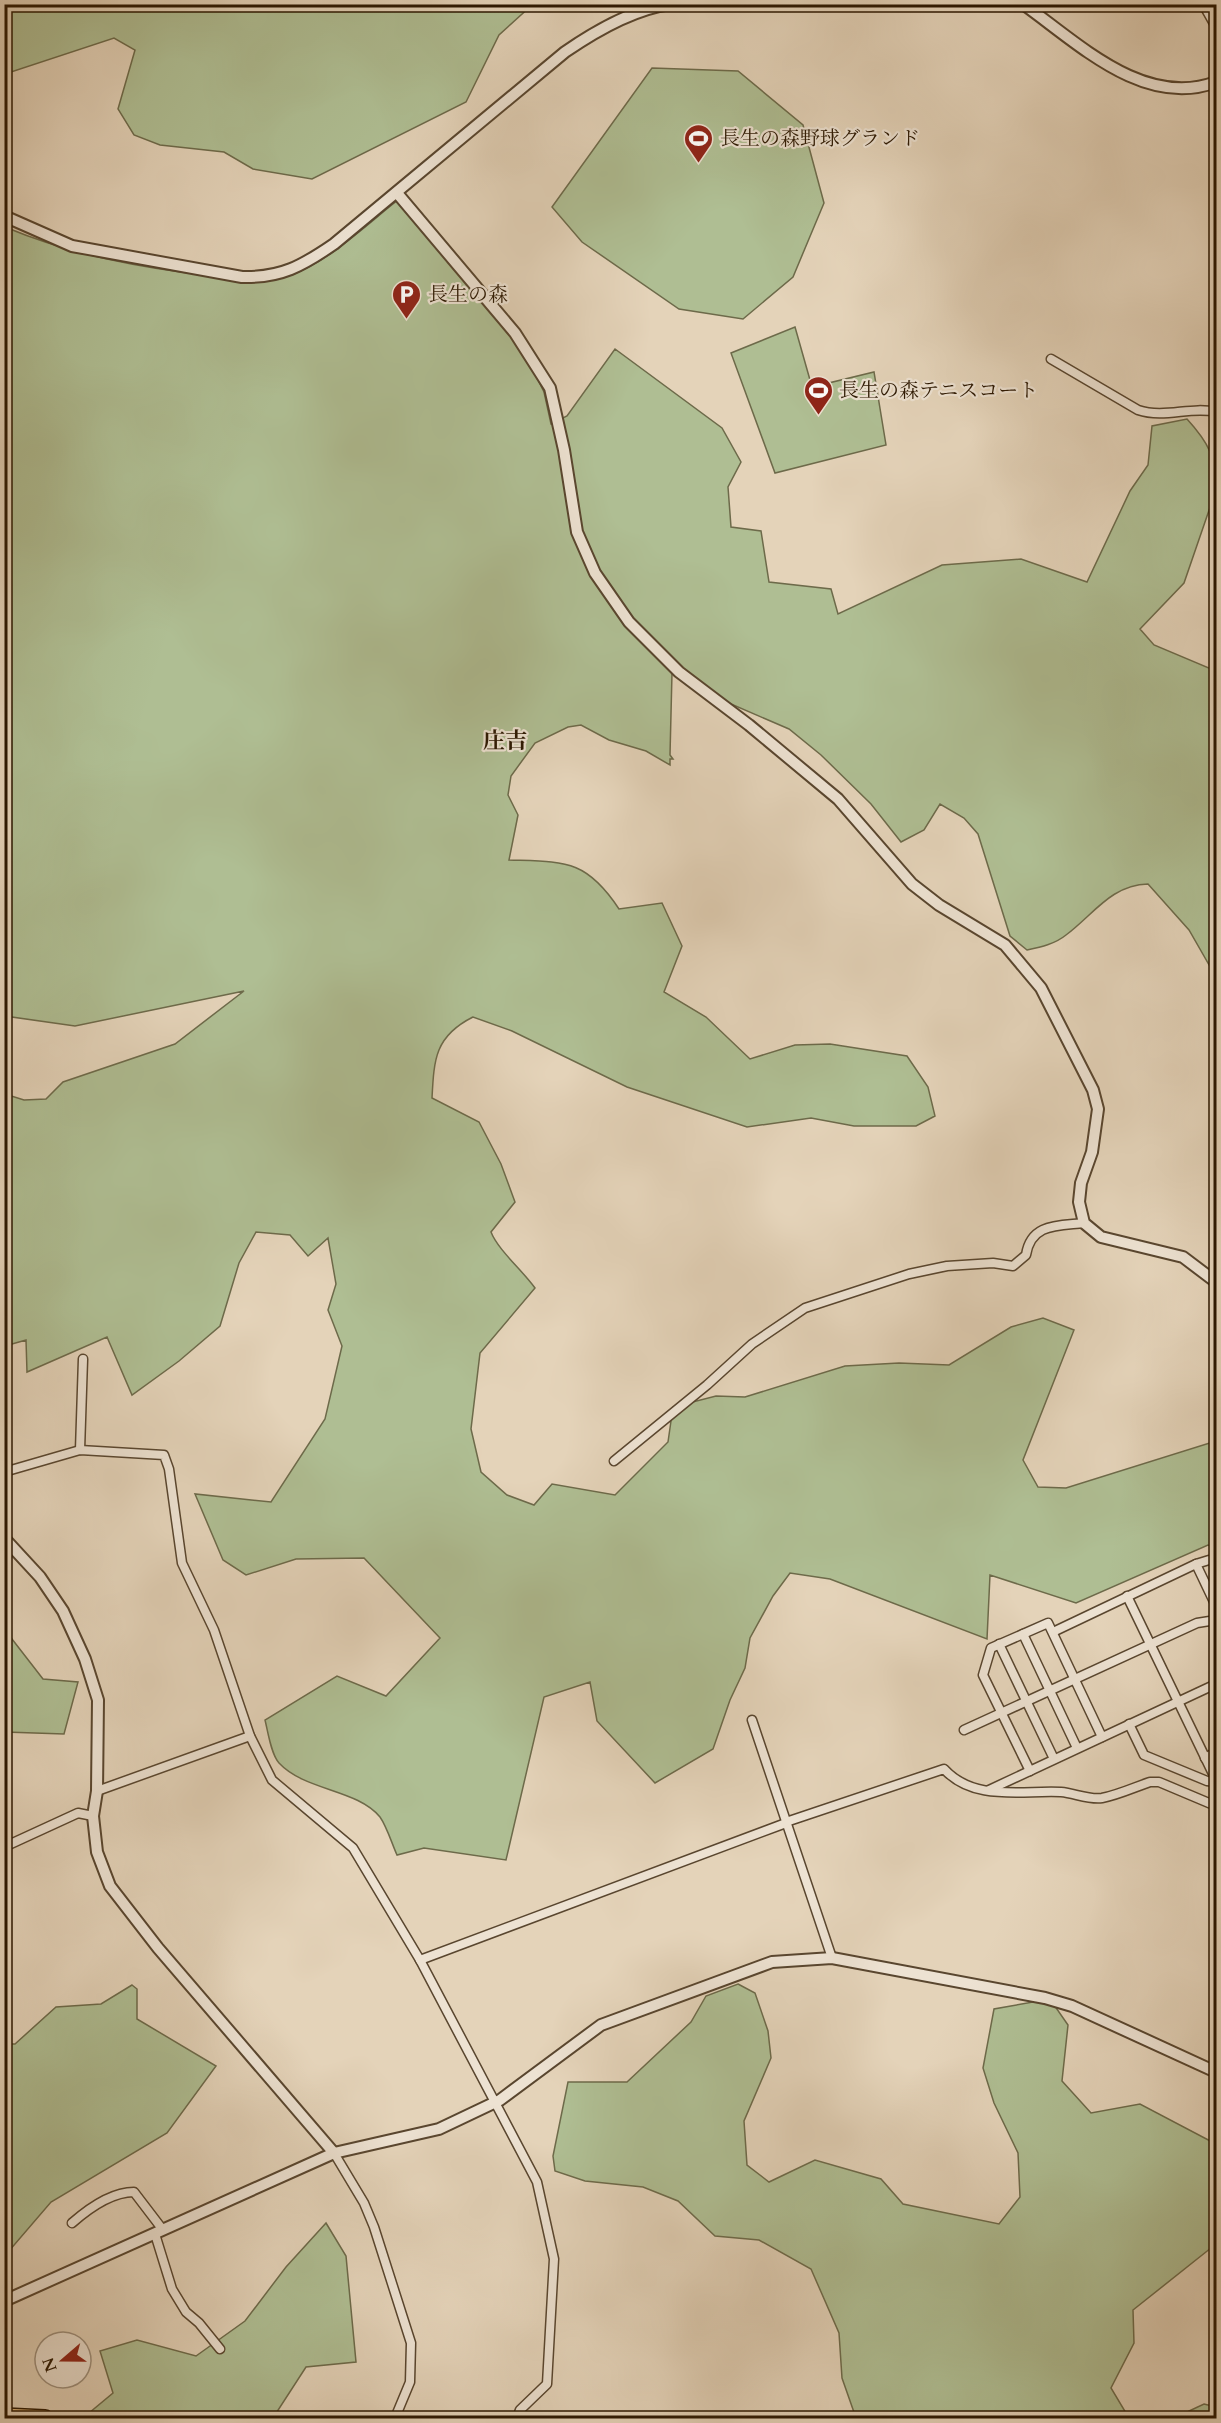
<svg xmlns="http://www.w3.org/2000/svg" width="1221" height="2423" font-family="Cardo,'Noto Serif JP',serif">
<rect width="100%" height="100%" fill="#e4d3b9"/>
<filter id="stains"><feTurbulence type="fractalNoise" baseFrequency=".00333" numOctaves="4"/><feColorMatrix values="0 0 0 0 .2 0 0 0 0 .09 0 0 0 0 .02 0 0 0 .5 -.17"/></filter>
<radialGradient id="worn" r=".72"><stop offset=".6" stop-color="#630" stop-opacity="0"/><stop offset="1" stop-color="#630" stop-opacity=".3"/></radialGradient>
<g fill="#afbe93" stroke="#6d6a4a" stroke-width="1.5">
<path d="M4,5L5,4L532,5L499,35L466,102L312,179L253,169L224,152L160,145L134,135L118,109L135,50L114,38L5,74Z"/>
<path d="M652,68L738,71L803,125L824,203L793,277L743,319L679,309L582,242L552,207Z"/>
<path d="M398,200L525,354L544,392L551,424L567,416L615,349L722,428L741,462L728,487L731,527L761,531L769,582L831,589L838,614L942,565L1021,559L1087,582L1130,491L1148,465L1152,426L1187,419C1208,442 1217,458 1216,490L1184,583L1140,629L1154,645L1211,669L1216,666V977L1189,930L1148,884C1111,885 1094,914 1066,935C1055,944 1041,947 1027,950L1010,936L978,834L964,818L940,804L924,830L901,842L871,804L821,755L789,729L708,694L672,673L670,755L673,759H670V765L646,751L609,740L581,725L568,727L535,743L511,776L508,795L518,815L509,860C565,862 586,859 619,909L662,903L682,946L664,992L706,1017L750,1059L795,1045L830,1044L907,1056L928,1087L935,1116L916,1126H854L811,1118L747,1127L627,1087L512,1031L473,1017C435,1036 434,1059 432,1098L479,1122L501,1164L515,1202L491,1232C498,1250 523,1271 535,1288L480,1353L471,1429L481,1472L507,1495L534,1505L552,1484L615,1495L668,1442L673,1407L716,1396L745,1397L845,1366L899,1363L949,1365L1011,1327L1043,1318L1074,1330L1023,1460L1038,1487L1066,1488L1216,1441V1547L1208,1545L1076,1603L990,1575L987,1639L830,1579L790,1573L773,1596L750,1638L745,1668L730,1700L713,1749L655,1783L597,1721L590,1682L544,1697L506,1860L424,1848L397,1855C392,1844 387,1827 380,1817C357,1789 305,1791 279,1763C271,1754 268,1732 265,1720L337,1676L386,1696L440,1638L364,1558L296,1559L246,1575L223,1560L195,1494L271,1502L325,1419L342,1346L328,1310L336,1284L328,1238L308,1256L290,1235L256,1232L239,1263L220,1326L179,1361L132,1395L107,1337L27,1372L26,1340L5,1346V1094L24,1100L46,1099L63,1082L175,1044L244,991L75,1026L5,1016V227C72,255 141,268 213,276C237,279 261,284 285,277C324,266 366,225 398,200Z"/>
<path d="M795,327L812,387L874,372L886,445L775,473L731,353Z"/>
<path d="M5,1630L43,1679L78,1682L64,1734L5,1732Z"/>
<path d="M738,1984L755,1993L768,2031L771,2058L744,2121L747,2165L769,2182L815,2160L881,2179L903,2204L999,2224L1020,2197L1018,2153L994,2103L983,2068L994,2009L1050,1999L1068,2025L1062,2081L1091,2113L1140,2104L1216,2144V2244L1133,2310L1134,2343L1111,2388L1129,2418H856L842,2378L839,2333L811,2269L759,2240L715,2236L678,2201L643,2187L585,2181L555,2171L553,2156L568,2082H627L691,2022L706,1996Z"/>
<path d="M132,1985L137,1989V2019L216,2066L167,2133L51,2202L9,2251L5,2250V2044H15L56,2007L101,2004Z"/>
<path d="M326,2223L346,2256L356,2362L306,2367L273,2418H83L113,2393L100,2351L137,2340L196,2356L245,2321L286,2267Z"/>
<path d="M1204,2404L1216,2407V2418H1174Z"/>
</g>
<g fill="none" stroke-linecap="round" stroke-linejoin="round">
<defs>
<g id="minor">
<path d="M1203,4L1216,27"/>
<path d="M1051,359L1138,410C1165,419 1190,406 1216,412"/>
<path d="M80,1450L83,1359"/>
<path d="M614,1461L707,1385L752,1344L805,1308L909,1274L947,1266L993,1263L1013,1266L1026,1255C1031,1223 1058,1226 1084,1223"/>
<path d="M4,1472L80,1450L164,1455L169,1469L182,1563L214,1630L250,1736L272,1780L353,1848L420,1960L537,2182L554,2259L547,2384L520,2410L517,2418"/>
<path d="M1196,1564L1216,1606"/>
<path d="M1127,1596L1216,1780"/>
<path d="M1053,1632L1196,1564L1209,1560L1216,1562"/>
<path d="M1023,1634L1077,1748"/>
<path d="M999,1644L1054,1759"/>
<path d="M752,1720L832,1958"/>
<path d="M1129,1724L1144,1755L1207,1781L1216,1782"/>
<path d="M964,1730L1197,1623L1216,1620"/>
<path d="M1205,1758L1216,1752"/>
<path d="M1030,1771L983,1675L991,1648L1048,1623L1102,1737"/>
<path d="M989,1790L1216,1684"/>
<path d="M97,1791L250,1736"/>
<path d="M786,1822L944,1769C974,1802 1022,1790 1061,1792C1074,1793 1089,1800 1102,1798C1118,1795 1135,1787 1150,1782H1159L1216,1806"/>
<path d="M4,1847L78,1813L93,1816"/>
<path d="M420,1960L786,1823"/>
<path d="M334,2153L364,2203L374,2227L411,2343L410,2382L395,2418"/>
<path d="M72,2223C88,2209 111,2192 134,2192L163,2230"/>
<path d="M155,2234L172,2289L186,2312L199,2323L220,2349"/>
</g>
<g id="tertiary">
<path d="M1023,4C1078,43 1144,109 1216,82"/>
<path d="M397,193L515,333L550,388L564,450L577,532L595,573L629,622L679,672L749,725L838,799L912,884L939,905L1005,945L1041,988L1093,1090L1098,1109L1092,1152L1081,1183L1079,1202L1084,1223L1101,1237L1183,1257L1216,1282"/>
<path d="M4,216L72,246L242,277C281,278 302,266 334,244L565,52C594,32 634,9 670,4"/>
<path d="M4,1538L40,1577L63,1611L85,1659L98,1700L97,1791L93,1816L97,1852L110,1886L158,1948L334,2153"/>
<path d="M4,2301L334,2153L439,2129L500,2100L601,2025L772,1962L832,1958L1045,1998L1072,2006L1216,2072"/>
</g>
<path id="motorway" d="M4,2416L45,2418"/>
</defs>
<use href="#minor" stroke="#59462f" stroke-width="11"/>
<use href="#tertiary" stroke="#59462f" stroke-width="14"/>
<use href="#motorway" stroke="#2b1701" stroke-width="18"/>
<use href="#minor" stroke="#ede2d2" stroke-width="8"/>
<use href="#tertiary" stroke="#ede2d2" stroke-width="10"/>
<use href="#motorway" stroke="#e2ba7c" stroke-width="15"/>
</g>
<defs>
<symbol id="stadium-pin" viewBox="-11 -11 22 30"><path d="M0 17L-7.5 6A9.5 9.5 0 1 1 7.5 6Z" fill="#8f2418" stroke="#ede2d2"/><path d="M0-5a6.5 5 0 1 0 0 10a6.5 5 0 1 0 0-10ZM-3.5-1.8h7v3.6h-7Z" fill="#fff"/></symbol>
<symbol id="parking-pin" viewBox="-11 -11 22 30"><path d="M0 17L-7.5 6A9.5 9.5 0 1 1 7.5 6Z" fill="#8f2418" stroke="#ede2d2"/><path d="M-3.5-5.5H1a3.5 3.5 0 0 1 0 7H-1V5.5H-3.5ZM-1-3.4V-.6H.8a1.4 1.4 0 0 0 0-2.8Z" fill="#fff"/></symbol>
</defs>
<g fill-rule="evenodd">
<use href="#stadium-pin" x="682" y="122" width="33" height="45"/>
<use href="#parking-pin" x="390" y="278" width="33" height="45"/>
<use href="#stadium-pin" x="802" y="374" width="33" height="45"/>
</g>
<g text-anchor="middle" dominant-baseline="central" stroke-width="4.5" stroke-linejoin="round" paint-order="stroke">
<g font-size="20" fill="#2b1701" stroke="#ede2d2" text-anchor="start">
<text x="720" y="138">長生の森野球グランド</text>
<text x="428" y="294">長生の森</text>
<text x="839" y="390">長生の森テニスコート</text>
</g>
<g font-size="22" font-weight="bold" fill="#2b1701" stroke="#ede2d2">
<text x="505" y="741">庄吉</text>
</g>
</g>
<rect width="1221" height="2423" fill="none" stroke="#e4d3b9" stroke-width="24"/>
<rect x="6" y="6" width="1209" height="2411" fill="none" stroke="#2b1701" stroke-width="3"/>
<rect x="12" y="12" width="1197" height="2399" fill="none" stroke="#2b1701" stroke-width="1.5"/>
<g transform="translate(63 2360) rotate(250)"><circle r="28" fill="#ede2d2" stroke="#9f917e" stroke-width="1.5"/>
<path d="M0-4.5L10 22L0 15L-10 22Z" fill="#8f2418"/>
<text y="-9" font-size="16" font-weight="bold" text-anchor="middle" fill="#2b1701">N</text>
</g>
<rect width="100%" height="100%" filter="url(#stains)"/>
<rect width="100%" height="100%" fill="url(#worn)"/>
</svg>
